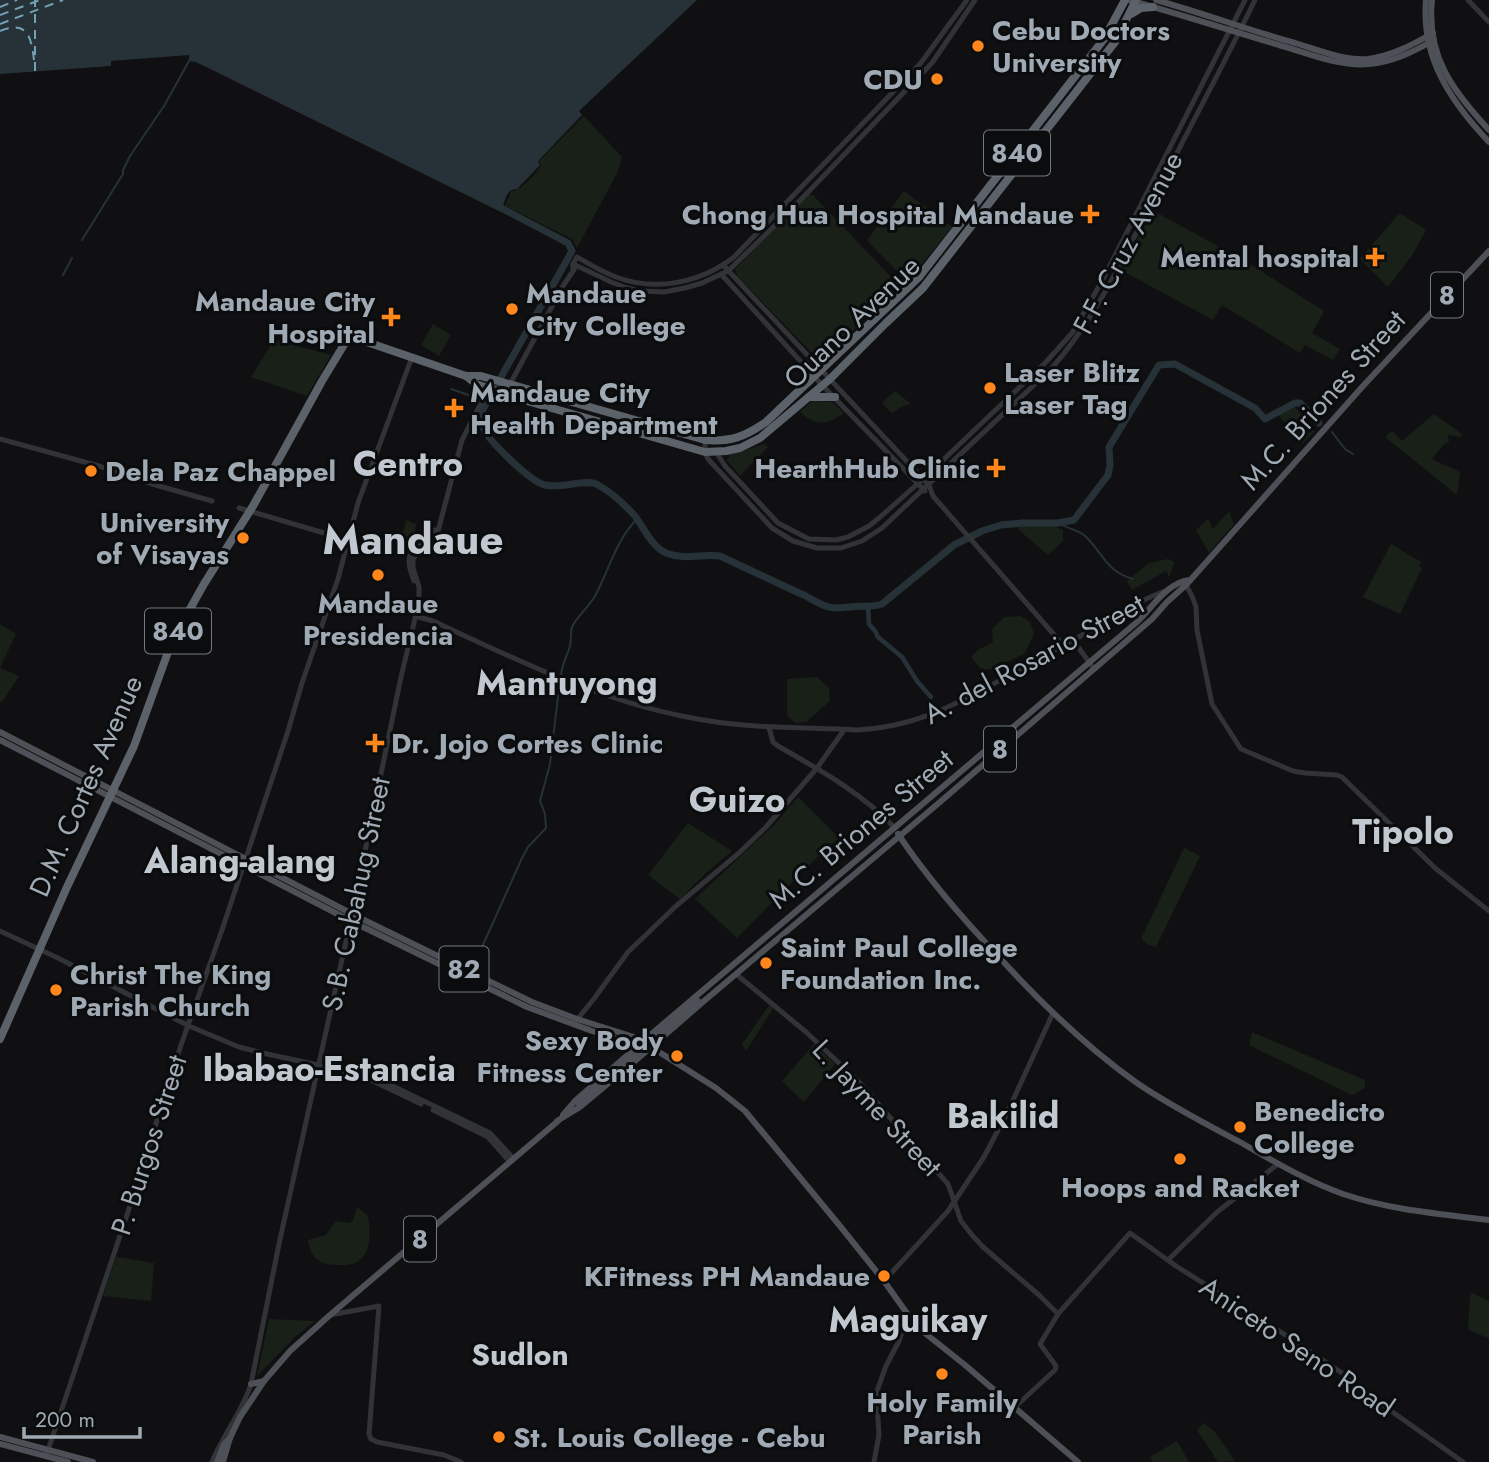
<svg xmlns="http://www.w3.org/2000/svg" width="1489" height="1462" font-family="Jost,sans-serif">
<rect width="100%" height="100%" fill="#101012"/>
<g fill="#182018">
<path d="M584,116L621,156V161L617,173L577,248L572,239L505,206L511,192C521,189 536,175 541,165L539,161Z"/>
<path d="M904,191L952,227L914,274L907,278L900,274L869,243L868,239Z"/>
<path d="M808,195H813L894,280V288L892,291L831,353L821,358L811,352L738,277L735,269Z"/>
<path d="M1152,210L1245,261L1324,311L1312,333L1340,349L1333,360L1305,345L1300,353L1222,305L1213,320L1121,270Z"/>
<path d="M1401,214L1426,230L1413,254L1388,287L1360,259L1398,215Z"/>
<path d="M433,324L451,335L439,356L421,345Z"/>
<path d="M274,340L331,355L307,396L251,377Z"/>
<path d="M895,391L911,404L903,406L892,413L882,403Z"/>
<path d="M812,401L832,402L844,413C827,425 816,427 800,412Z"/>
<path d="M1294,406L1315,431L1302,444L1278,414Z"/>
<path d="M1434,414L1462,434L1461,437L1448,435L1449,442L1443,445L1432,459L1460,472L1457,495L1385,437L1392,431L1402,441Z"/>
<path d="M764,444L768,447L740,476L727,460L730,455Z"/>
<path d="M1229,511L1234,524L1209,553L1196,530L1208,519L1213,529Z"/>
<path d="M406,520L416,524L415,530L417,535L425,538C415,544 411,552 399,550Z"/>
<path d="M1019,526H1053L1063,530V541L1048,555L1019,530Z"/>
<path d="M1391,544L1421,562L1419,566L1422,568L1400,614L1363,597Z"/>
<path d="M1168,559L1175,562L1169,577L1166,571L1132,590L1127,581L1149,563Z"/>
<path d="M1020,616L1030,622L1034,634L1025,653L996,668L982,670L971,657L978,650L993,642L992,629L1004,617Z"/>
<path d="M0,624L16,634L0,668L19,676L2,702H0Z"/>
<path d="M817,677L829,688L830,701L806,722L795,723L787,715V679Z"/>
<path d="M798,797L839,838L813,861L737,938L695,899L775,824Z"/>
<path d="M688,823L732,851L706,873L680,899L648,875Z"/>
<path d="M1184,848L1200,856L1156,947L1149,945L1142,940V937Z"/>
<path d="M770,1004L774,1007L746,1051L742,1044Z"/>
<path d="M1252,1032L1365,1080V1088L1352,1095L1261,1051L1249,1045Z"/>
<path d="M814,1044L835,1064L804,1102L782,1081Z"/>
<path d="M357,1207L368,1216C370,1229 372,1249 361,1259C355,1265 347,1265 340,1265C321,1265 311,1260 308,1240L326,1235L336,1221L348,1223L353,1221Z"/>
<path d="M116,1257L154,1263L151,1301L103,1296Z"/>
<path d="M1472,1293L1489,1301V1339L1468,1329L1470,1297Z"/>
<path d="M269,1319L315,1321L296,1336L257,1376Z"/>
<path d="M1204,1423L1215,1432L1235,1461L1218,1462L1197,1430Z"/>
<path d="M1177,1441L1189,1462H1153L1150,1457Z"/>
</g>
<path fill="#263237" d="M0,0H697L579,111L582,115L538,161L540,165L517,189C505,189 505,203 501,212L196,62L189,61V55L111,61V66L0,74Z"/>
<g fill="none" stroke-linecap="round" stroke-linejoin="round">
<g stroke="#263237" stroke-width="2">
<path d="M82,240L123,174V170L130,156L164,106L189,61"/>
<path d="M63,275L72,258"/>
<path d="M451,389L480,399"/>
<path d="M1332,432L1345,449L1353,454"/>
<path d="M1058,523C1066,528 1078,530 1084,535C1103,552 1105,571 1133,579"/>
<path d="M561,675C562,665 566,658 569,649C572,642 570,634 572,627C577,616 589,607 595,596C609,570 616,540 637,519"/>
<path d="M474,965L522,858L528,847L546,828L545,814L540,801L550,764L560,680"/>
</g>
<path stroke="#263237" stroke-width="4.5" d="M868,607L869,624L875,631L878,637L902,657L917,681L931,697"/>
<path stroke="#263237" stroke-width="7" d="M503,209L568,243L572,251L482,411C482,417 481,421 483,427C488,441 531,482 545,485C561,489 588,478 598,485C611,492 625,505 635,516C644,528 652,547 666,553C687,561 701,553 720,556C746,568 773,581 799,593C810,597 817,604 829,607C836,609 843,607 850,607C862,605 871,608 882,604L954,545L982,531L1001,525L1022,523H1058L1074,520L1108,475L1110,465L1109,447L1159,365L1175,364L1255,408L1265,419L1295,403H1300L1319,423"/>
<g stroke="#72a2b4" stroke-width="2" stroke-dasharray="9 7" stroke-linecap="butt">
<path d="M0,7L17,0"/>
<path d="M0,15L40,0"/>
<path d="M0,24L63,0"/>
<path d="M0,31C28,20 31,37 34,60"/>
<path d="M35,71V0"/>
</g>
<g stroke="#313337" stroke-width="5">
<path d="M1468,0L1489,22"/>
<path d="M573,264L611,282L627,288L641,291L664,292L685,288L702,283L728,271L790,211L932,63L975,0"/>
<path d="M723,265L929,485L933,496L1063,645"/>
<path d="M573,269V264L577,257C589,264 602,272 616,277C656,292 700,283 734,257L920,64L967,0"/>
<path d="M721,274L822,385L925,491"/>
<path d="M510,384L563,286L575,268"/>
<path d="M0,439L99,466L152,484L212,501"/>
<path d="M705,440V452L708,459L772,528L793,541L817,548H841L862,541L882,528L1051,369C1098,316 1126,252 1158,190C1190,127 1224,64 1255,0"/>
<path d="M716,452L725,466L778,523L809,539L836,540L848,537L869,526L879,518L923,479L1046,362L1072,333L1102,281L1245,0"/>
<path d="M239,508L348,540"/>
<path d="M414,581C399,543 421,555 435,530"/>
<path d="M1186,585L1192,596L1196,607L1197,630L1212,704L1241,749L1293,771L1305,773L1337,775L1342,777L1435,868L1489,911"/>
<path d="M415,616L433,621C515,659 598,700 687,717C744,729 799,727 857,730C918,727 956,704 1008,676C1036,660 1065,645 1093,629C1114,616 1142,599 1165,591"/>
<path d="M1073,640L1094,669"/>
<path d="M769,728L773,742L778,746C820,770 862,793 895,828"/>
<path d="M0,931L58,958L189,1026L239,1047L267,1054L374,1077L490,1133L514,1159"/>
<path d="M736,974L806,1032L859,1082L948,1184L961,1221L972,1235L983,1247L1039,1295L1058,1314"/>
<path d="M575,1022L593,1000L628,952L676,906L739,853L766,827L817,768L844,730"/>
<path d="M319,1070L359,1077L373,1081L421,1104"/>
<path d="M433,1110L488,1137L510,1162"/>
<path d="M1168,1260L1216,1213L1278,1164"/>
<path d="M884,1281L948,1211L984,1157L1007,1113L1053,1013"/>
<path d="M330,1315L379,1306L369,1434L371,1439L377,1442L444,1455L461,1462"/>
<path d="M1015,1407L1055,1370L1056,1366L1040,1344L1058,1314L1130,1233L1176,1266L1284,1334L1342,1373L1394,1413L1463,1462"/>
<path d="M46,1456L127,1215L181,1045L222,930L288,731L302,683L338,579L358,503L412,357"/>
<path d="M212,1462C223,1435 242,1412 251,1384L279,1244L352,914L401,677L419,602V587L413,568V559L418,552L430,543L437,535L462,440L493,380"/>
<path d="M874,1462L879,1435L877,1402L878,1388L886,1366L899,1341L907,1315"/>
</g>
<g stroke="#4d5157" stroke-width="6">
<path d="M1129,0C1179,14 1229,30 1279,45C1308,53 1339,67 1369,64C1393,62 1413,52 1434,40"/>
<path d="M1156,0C1203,13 1248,30 1295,43C1318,50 1344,61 1368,59C1392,56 1412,45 1433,33"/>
<path d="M1426,0C1421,58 1451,102 1489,142"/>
<path d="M1432,0C1426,56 1453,91 1489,130"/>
<path d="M0,732L360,918L532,1002L577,1019L637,1038L653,1045L659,1052L716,1088L745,1111L840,1226L884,1281L916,1326L965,1365L1078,1462"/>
<path d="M0,740L357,924L527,1007L592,1031L641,1046"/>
<path d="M898,834C928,879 962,918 999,957C1041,1003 1086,1047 1137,1083C1169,1105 1204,1123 1238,1141C1272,1160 1306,1181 1343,1194C1390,1210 1440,1214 1489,1220"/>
<path d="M563,1115L576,1100L655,1031L1137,622C1152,608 1167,582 1190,580"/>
<path d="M557,1121L580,1107L635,1061L704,1001L940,802L1152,619L1167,602L1186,585L1363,386L1489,251"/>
<path d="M251,1384L264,1381"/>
<path d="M0,1437L93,1462"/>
<path d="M0,1444L68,1462"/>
<path d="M217,1462L224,1444L230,1438"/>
<path d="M223,1462L230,1438L240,1417L264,1381L290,1351L330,1315L558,1121"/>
</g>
<g stroke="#5c6269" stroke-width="8">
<path d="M1131,14L1141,8L1153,7"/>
<path d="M811,361H820L830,359"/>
<path d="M466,376L476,384L520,399L705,452L726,451L740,448L760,438L830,379L886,323L923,288L1115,42L1136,0"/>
<path d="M807,382V367"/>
<path d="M809,397H835"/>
<path d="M0,1039L67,887L134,746L172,641L204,584L253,506L322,381L345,343L350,340L358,339L466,376H481L705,440C731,442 744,437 766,422L919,277L1104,39L1125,0"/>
</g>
<path stroke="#4d5157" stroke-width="6" d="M579,1104L698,1001"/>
</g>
<g fill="#ff861b" stroke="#0b0c0d" stroke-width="2.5">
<circle cx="978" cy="46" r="7"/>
<circle cx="937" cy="79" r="7"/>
<path d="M1086.5 203.5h7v7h7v7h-7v7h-7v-7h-7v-7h7z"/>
<path d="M1371.5 246.5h7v7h7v7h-7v7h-7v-7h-7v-7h7z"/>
<circle cx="512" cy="309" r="7"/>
<path d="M387.5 306.5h7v7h7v7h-7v7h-7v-7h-7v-7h7z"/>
<circle cx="990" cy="388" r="7"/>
<path d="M450.5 397.5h7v7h7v7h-7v7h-7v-7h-7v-7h7z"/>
<path d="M992.5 457.5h7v7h7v7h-7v7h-7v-7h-7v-7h7z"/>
<circle cx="91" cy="471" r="7"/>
<circle cx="243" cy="538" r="7"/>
<circle cx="378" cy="575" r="7"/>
<path d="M371.5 732.5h7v7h7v7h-7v7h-7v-7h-7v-7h7z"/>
<circle cx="766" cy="963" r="7"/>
<circle cx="56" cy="990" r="7"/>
<circle cx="677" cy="1056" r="7"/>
<circle cx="1240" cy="1127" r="7"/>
<circle cx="1180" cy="1159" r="7"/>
<circle cx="884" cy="1276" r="7"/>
<circle cx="942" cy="1374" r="7"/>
<circle cx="499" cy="1437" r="7"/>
</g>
<g text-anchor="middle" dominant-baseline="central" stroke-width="6" stroke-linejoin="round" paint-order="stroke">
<g fill="#0b0c0d" stroke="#737b82" stroke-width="2">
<rect x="984" y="130.5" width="66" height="45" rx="5"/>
<rect x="1431" y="272.5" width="32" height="45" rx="5"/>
<rect x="145" y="608.5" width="66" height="45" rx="5"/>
<rect x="984" y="726.5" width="32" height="45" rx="5"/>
<rect x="439.5" y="946.5" width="49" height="45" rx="5"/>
<rect x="404" y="1216.5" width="32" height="45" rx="5"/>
</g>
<g font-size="26" font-weight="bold" fill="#a0aab4">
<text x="1017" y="153">840</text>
<text x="1447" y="295">8</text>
<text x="178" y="631">840</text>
<text x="1000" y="749">8</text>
<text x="464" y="969">82</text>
<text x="420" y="1239">8</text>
</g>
<g font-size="28" font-weight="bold" fill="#a0aab4" stroke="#0b0c0d" text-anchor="start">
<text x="992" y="30">Cebu Doctors<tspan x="992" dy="32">University</tspan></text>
<text x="923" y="79" text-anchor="end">CDU</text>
<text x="1074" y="214" text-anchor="end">Chong Hua Hospital Mandaue</text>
<text x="1359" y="257" text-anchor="end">Mental hospital</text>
<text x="526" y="293">Mandaue<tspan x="526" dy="32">City College</tspan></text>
<text x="375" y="301" text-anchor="end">Mandaue City<tspan x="375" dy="32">Hospital</tspan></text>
<text x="1004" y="372">Laser Blitz<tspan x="1004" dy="32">Laser Tag</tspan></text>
<text x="470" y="392">Mandaue City<tspan x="470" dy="32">Health Department</tspan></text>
<text x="980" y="468" text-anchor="end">HearthHub Clinic</text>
<text x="105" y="471">Dela Paz Chappel</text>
<text x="229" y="522" text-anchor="end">University<tspan x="229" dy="32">of Visayas</tspan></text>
<text x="378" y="603" text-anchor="middle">Mandaue<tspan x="378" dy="32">Presidencia</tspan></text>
<text x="391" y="743">Dr. Jojo Cortes Clinic</text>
<text x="780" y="947">Saint Paul College<tspan x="780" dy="32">Foundation Inc.</tspan></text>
<text x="70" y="974">Christ The King<tspan x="70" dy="32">Parish Church</tspan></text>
<text x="663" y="1040" text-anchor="end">Sexy Body<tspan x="663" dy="32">Fitness Center</tspan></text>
<text x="1254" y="1111">Benedicto<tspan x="1254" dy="32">College</tspan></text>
<text x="1180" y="1187" text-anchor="middle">Hoops and Racket</text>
<text x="870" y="1276" text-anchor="end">KFitness PH Mandaue</text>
<text x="942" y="1402" text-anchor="middle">Holy Family<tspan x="942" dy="32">Parish</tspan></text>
<text x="513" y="1437">St. Louis College - Cebu</text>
</g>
<g font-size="28" fill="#a0aab4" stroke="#0b0c0d">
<text transform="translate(1128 243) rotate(-62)">F.F. Cruz Avenue</text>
<text transform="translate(852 322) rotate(-44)">Ouano Avenue</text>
<text transform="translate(1323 400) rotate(-48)">M.C. Briones Street</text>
<text transform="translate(1034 659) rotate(-28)">A. del Rosario Street</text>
<text transform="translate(86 786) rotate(-66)">D.M. Cortes Avenue</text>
<text transform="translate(861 829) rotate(-40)">M.C. Briones Street</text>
<text transform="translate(356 894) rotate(-78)">S.B. Cabahug Street</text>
<text transform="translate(877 1108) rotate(47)">L. Jayme Street</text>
<text transform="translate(149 1145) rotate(-72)">P. Burgos Street</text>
<text transform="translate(1297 1347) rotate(34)">Aniceto Seno Road</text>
</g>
<g font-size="30" font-weight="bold" fill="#c1c8d0" stroke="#0b0c0d">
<text x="520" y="1354">Sudlon</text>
</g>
<g font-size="35" font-weight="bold" fill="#c1c8d0" stroke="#0b0c0d">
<text x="408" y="464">Centro</text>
<text x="567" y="683">Mantuyong</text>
<text x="737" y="800">Guizo</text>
<text x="1403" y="832">Tipolo</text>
<text x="240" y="861">Alang-alang</text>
<text x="329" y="1069">Ibabao-Estancia</text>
<text x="1003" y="1116">Bakilid</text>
<text x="908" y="1320">Maguikay</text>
</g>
<g font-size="42" font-weight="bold" fill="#c1c8d0" stroke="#0b0c0d">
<text x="413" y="539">Mandaue</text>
</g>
</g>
<path d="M24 1427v10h116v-10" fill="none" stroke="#a0aab4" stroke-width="3.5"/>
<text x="35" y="1427" font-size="21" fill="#a0aab4" stroke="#0b0c0d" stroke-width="5" paint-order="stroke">200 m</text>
</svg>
